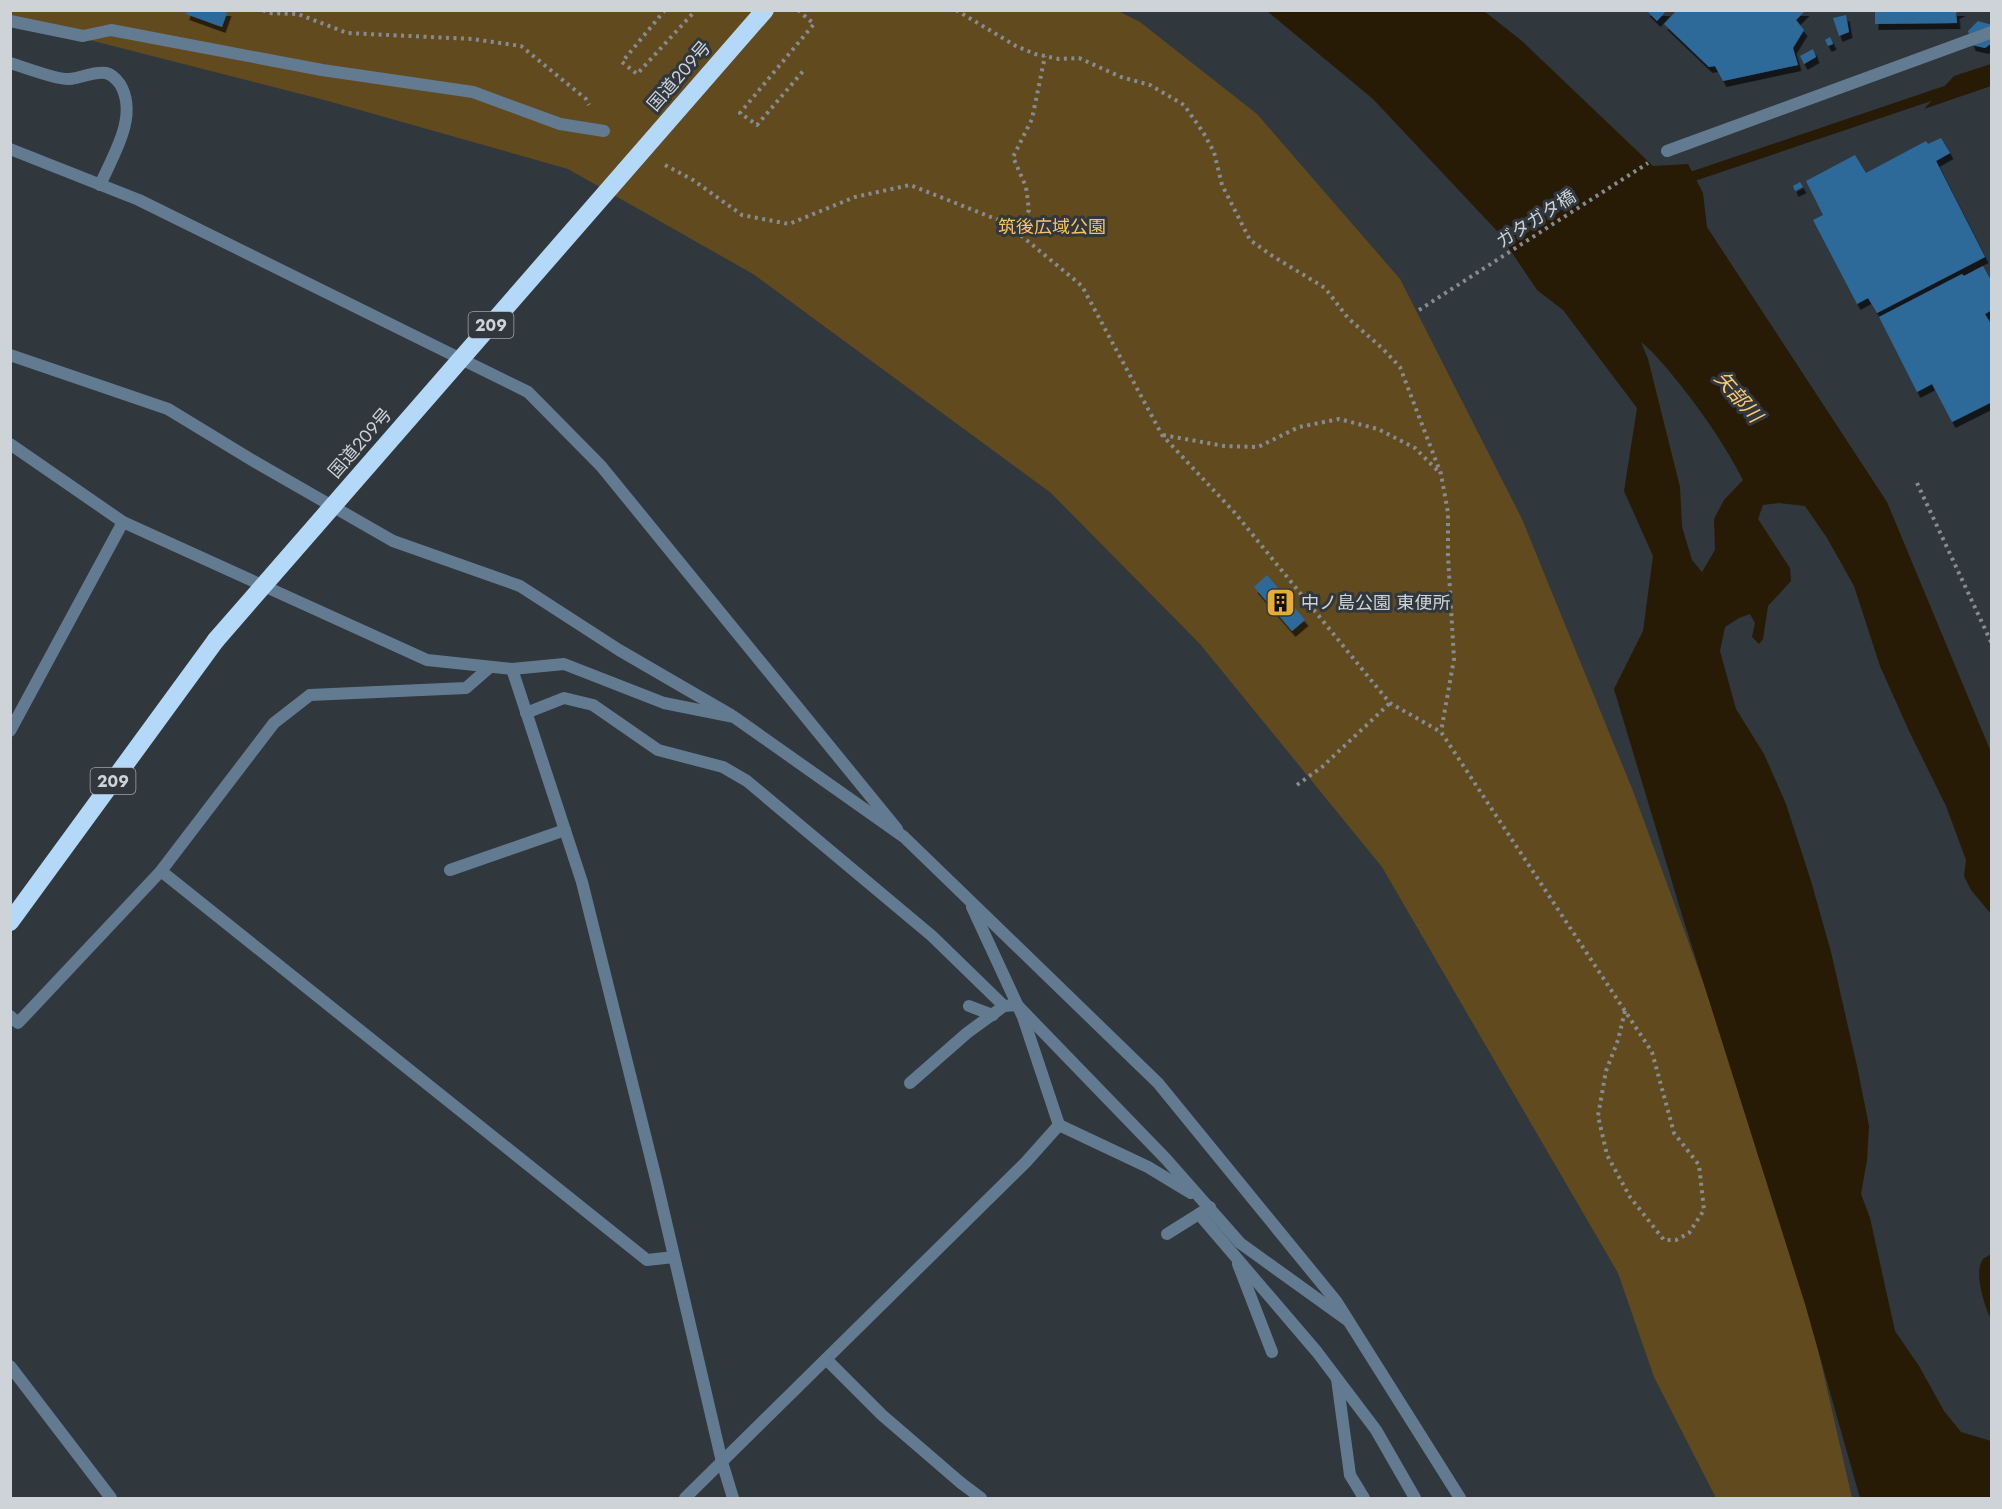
<svg xmlns="http://www.w3.org/2000/svg" width="2002" height="1509" font-family="Jost,'Noto Sans JP',sans-serif">
<defs>
<filter id="shadow"><feDropShadow dx="3.5" dy="6" stdDeviation="0" flood-color="#0009"/></filter>
</defs>
<rect width="100%" height="100%" fill="#30373d"/>
<path fill="#624a1f" d="M10,11H1118L1140,22L1257,114L1400,279L1522,519L1633,791L1785,1205L1852,1498H1716L1654,1377L1618,1273L1382,867L1200,644L1051,493L753,274L568,169L328,101L11,20Z"/>
<g fill="#271b06" fill-rule="evenodd">
<path d="M1267,11H1484L1522,41L1653,166L1688,164L1703,193L1707,227L1887,502L1991,752V914L1971,890L1964,876L1966,860L1946,806L1909,731L1880,666L1854,586L1827,538L1805,506L1779,503L1763,505L1758,519L1790,568L1791,581L1768,606L1763,639L1759,644L1752,637L1755,623L1750,614L1739,618L1725,627L1720,651L1736,709L1764,754L1786,804L1811,881L1831,952L1857,1066L1869,1126L1867,1160L1861,1194L1870,1218L1895,1331L1919,1366L1944,1411L1961,1432L1991,1441V1498H1860L1805,1304L1682,915L1614,689L1643,631L1653,556L1624,491L1637,408L1563,310L1537,290L1498,232L1373,99ZM1641,342C1657,355 1669,371 1682,387C1705,416 1726,447 1743,480L1724,500L1714,519L1715,550L1702,572L1692,560L1682,527L1680,487L1648,359Z"/>
<path d="M1991,64V86L1924,109L1954,76Z"/>
<path d="M1991,1254V1319C1985,1307 1973,1272 1983,1259C1985,1257 1989,1256 1991,1254Z"/>
</g>
<g fill="none" stroke-linecap="round" stroke-linejoin="round">
<path stroke="#271b06" stroke-width="10" d="M1682,180L1951,89"/>
</g>
<g fill="#2f6a99" filter="url(#shadow)">
<path d="M187,10H228L222,27L186,14Z"/>
<path d="M1646,10H1667L1657,21Z"/>
<path d="M1677,10H1806L1796,20L1804,30L1793,48L1798,65L1723,81L1715,66L1709,67L1664,24Z"/>
<path d="M1875,10H1962L1956,13L1957,23L1875,24Z"/>
<path d="M1846,15L1849,32L1839,36L1833,18Z"/>
<path d="M1978,21L1992,25V43L1985,48L1972,45L1968,31Z"/>
<path d="M1830,37L1833,44L1828,46L1825,40Z"/>
<path d="M1813,49L1816,57L1804,64L1800,56Z"/>
<path d="M1941,138L1950,153L1936,161L1985,257L1877,313L1868,298L1857,304L1813,220L1823,215L1806,181L1855,155L1866,173L1926,141L1928,144Z"/>
<path d="M1800,182L1803,187L1795,191L1793,186Z"/>
<path d="M1983,266L1992,282V310L1985,314L1992,326V402L1952,422L1932,384L1917,392L1879,317L1962,274L1964,276Z"/>
<path d="M1267,575L1305,620L1292,631L1254,587Z"/>
</g>
<g fill="none" stroke-linecap="round" stroke-linejoin="round">
<g stroke="#858b90" stroke-width="4" stroke-dasharray="3 4.5" stroke-linecap="butt">
<path d="M263,10L268,13L298,14L347,33L472,39L521,46L586,99L589,105"/>
<path d="M665,10L622,62L637,74L696,10"/>
<path d="M798,10L814,24L740,113L757,125L804,70"/>
<path d="M956,10L1016,46L1035,54L1059,59L1079,58L1121,77L1150,85L1184,105L1203,132L1214,152L1222,185L1250,240L1271,255L1325,288L1348,318L1383,349L1400,367L1441,474L1448,513V556L1454,659L1441,732"/>
<path d="M665,165L693,180L742,215L789,224L855,197L910,185L1006,223L1082,286L1162,435L1235,513L1375,685L1390,703L1441,732L1652,1052L1674,1133L1699,1165L1704,1210L1689,1233L1676,1240H1664L1630,1197L1607,1155L1598,1116L1606,1071L1618,1040L1625,1011"/>
<path d="M1018,233L1029,210L1026,187L1013,157L1032,119L1045,56"/>
<path d="M1419,310L1648,163"/>
<path d="M1163,435L1224,446L1258,447L1299,427L1339,419L1378,429L1415,448L1439,472"/>
<path d="M1917,483L1992,644"/>
<path d="M1297,785L1322,767L1390,703"/>
</g>
<g stroke="#637b91" stroke-width="12">
<path d="M10,21L83,36L111,30L322,70L473,92L560,124L604,131"/>
<path d="M10,63C24,67 57,80 69,79C81,78 94,71 106,73C111,74 117,80 120,84C139,116 113,155 100,185"/>
<path d="M10,149L139,200L528,392L601,466L897,829"/>
<path d="M10,355L168,409L257,463L393,541L520,586L619,650L731,715"/>
<path d="M526,713L564,698L593,705L658,750L723,767L747,781L932,936L1004,1006"/>
<path d="M161,871L647,1260L674,1257"/>
<path d="M969,1006L993,1015"/>
<path d="M910,1083L967,1033L1004,1006L1017,1005L1166,1159L1240,1243L1347,1320"/>
<path d="M1059,1125L1148,1167L1191,1193"/>
<path d="M1199,1214L1317,1352L1376,1430L1415,1498"/>
<path d="M1238,1264L1272,1352"/>
<path d="M1337,1379L1350,1475L1364,1498"/>
<path d="M961,1483L981,1498"/>
</g>
<g stroke="#637b91" stroke-width="12">
<path d="M1667,151L1992,32"/>
<path d="M10,444L123,522L427,660L512,669L564,664L664,703L734,717L904,837L1158,1083L1336,1301L1460,1498"/>
<path d="M512,669L582,882L656,1179L722,1462L733,1498"/>
<path d="M10,731L123,522"/>
<path d="M450,870L565,830"/>
<path d="M10,1016L18,1023L161,871L274,723L310,695L466,688L490,667"/>
<path d="M1167,1234L1210,1207"/>
<path d="M826,1359L882,1415L961,1483"/>
<path d="M10,1366L111,1498"/>
<path d="M685,1498L1026,1162L1059,1125L1023,1017L972,907"/>
</g>
<path stroke="#b4d8f7" stroke-width="18" d="M10,922L216,640"/>
<path stroke="#b4d8f7" stroke-width="18" d="M216,640L765,10"/>
</g>
<defs>
<symbol id="building-square" viewBox="-11 -11 22 22"><rect x="-9" y="-9" width="18" height="18" rx="4" fill="#e7ac37" stroke="#30373d"/><path d="M-4-6H4V6H1V3H-1V6H-4ZM-2.5-4.3h1.7v1.8h-1.7ZM.8-4.3h1.7v1.8H.8ZM-2.5-1h1.7V.8h-1.7ZM.8-1h1.7V.8H.8Z" fill="#111"/></symbol>
</defs>
<g fill-rule="evenodd">
<use href="#building-square" x="1264" y="586" width="33" height="33"/>
</g>
<g text-anchor="middle" dominant-baseline="central" stroke-width="6" stroke-linejoin="round" paint-order="stroke">
<g fill="#30373d" stroke="#9fa4a9" stroke-width="1.5">
<rect x="468.5" y="312" width="45" height="26" rx="4.5"/>
<rect x="90.5" y="768" width="45" height="26" rx="4.5"/>
</g>
<g font-size="16" font-weight="bold" fill="#ced3d7">
<text x="491" y="325">209</text>
<text x="113" y="781">209</text>
</g>
<g font-size="18" fill="#ced3d7" stroke="#30373d">
<text transform="translate(679 76) rotate(-49)">国道209号</text>
<text transform="translate(1536 219) rotate(-33)">ガタガタ橋</text>
<text transform="translate(360 443) rotate(-49)">国道209号</text>
</g>
<g font-size="18" fill="#f8c365" stroke="#30373d">
<text x="1052" y="227">筑後広域公園</text>
</g>
<g font-size="18" fill="#ced3d7" stroke="#30373d" text-anchor="start">
<text x="1301" y="603">中ノ島公園 東便所</text>
</g>
<g font-size="20" font-style="italic" fill="#ffca6c" stroke="#30373d">
<text transform="translate(1738 397) rotate(49)">矢部川</text>
</g>
</g>
<rect width="2002" height="1509" fill="none" stroke="#ced3d7" stroke-width="24"/>
</svg>
